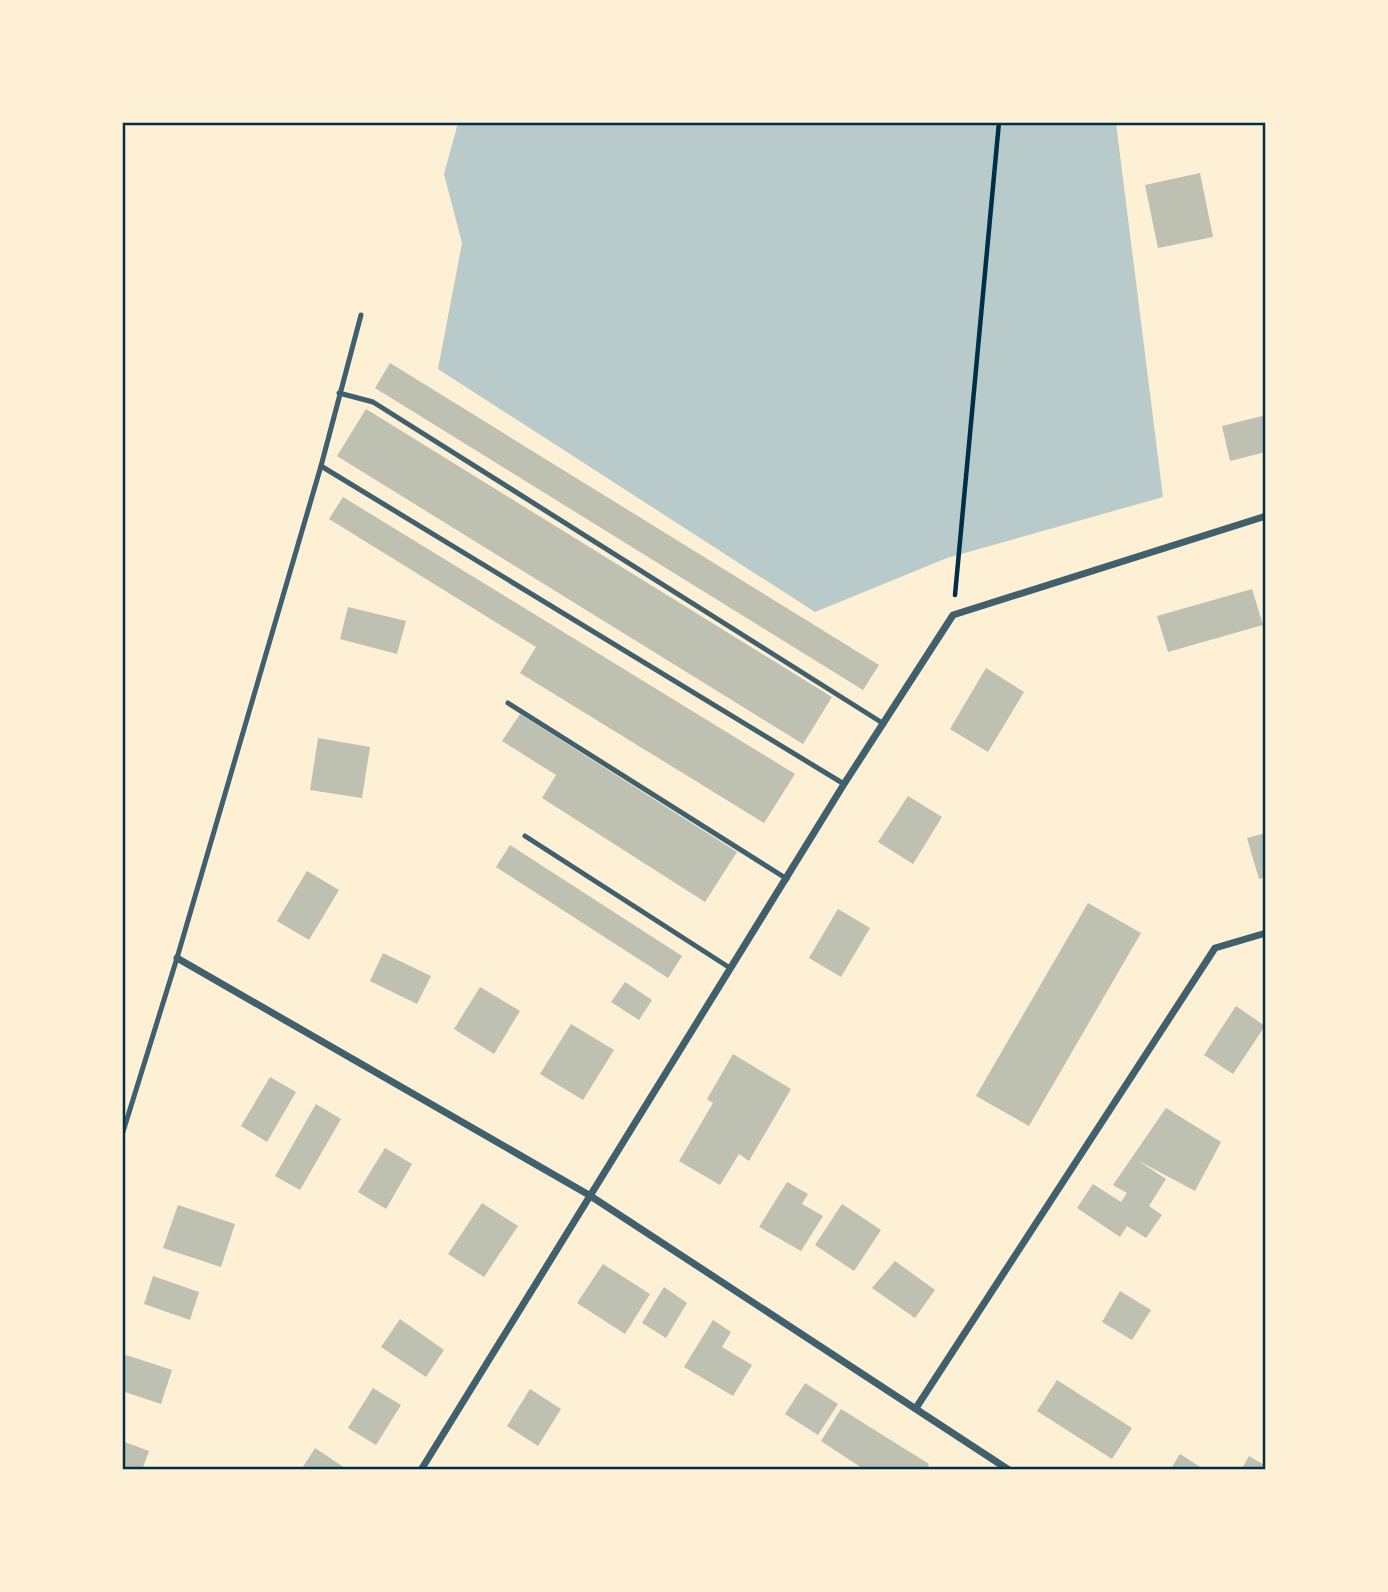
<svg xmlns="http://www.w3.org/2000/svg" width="1388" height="1592" font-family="Barlow,sans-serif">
<rect width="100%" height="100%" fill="#fdf0d5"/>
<path fill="#b9caca" d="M458,123H1116L1163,497L947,558L815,612L438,369L462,243L444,174Z"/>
<g fill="#bec0b2">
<path d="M1200,173L1213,237L1158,248L1145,185Z"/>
<path d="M390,363L879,665L863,690L375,388Z"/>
<path d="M366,409L832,697L803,744L337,456Z"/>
<path d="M1266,415V452L1230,461L1222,426Z"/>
<path d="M343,497L795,774L764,823L520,673L536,647L329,519Z"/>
<path d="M1252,589L1263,625L1168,652L1157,616Z"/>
<path d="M348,607L406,621L397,654L340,639Z"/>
<path d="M986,668L1024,692L988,752L950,729Z"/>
<path d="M520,714L737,852L705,902L542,798L556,775L502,741Z"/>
<path d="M318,738L370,747L362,798L310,790Z"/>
<path d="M908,796L942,817L913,864L878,842Z"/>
<path d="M1266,833V877L1259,879L1247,838Z"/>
<path d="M510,845L682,956L668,978L496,867Z"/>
<path d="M307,871L339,890L309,940L277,921Z"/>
<path d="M1088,903L1141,933L1029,1126L976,1096Z"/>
<path d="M838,909L870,928L841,977L809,958Z"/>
<path d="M383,953L431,976L417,1004L370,981Z"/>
<path d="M625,982L652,1000L639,1020L611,1002Z"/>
<path d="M480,987L520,1011L494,1054L454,1029Z"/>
<path d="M1236,1006L1265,1026L1233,1074L1204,1055Z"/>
<path d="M571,1024L614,1050L583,1100L540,1074Z"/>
<path d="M733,1054L791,1089L749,1161L739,1154L720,1185L679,1161L713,1103L707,1099Z"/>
<path d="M270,1077L296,1092L267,1142L241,1126Z"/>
<path d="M316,1104L341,1119L300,1190L275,1176Z"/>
<path d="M1166,1108L1221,1142L1195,1191L1137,1160L1166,1179L1149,1206L1162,1215L1146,1238L1127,1226L1120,1237L1077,1208L1093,1184L1121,1202L1127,1193L1113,1185Z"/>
<path d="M385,1148L412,1164L386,1209L358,1192Z"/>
<path d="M787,1182L808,1194L802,1204L823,1216L801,1251L759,1227Z"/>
<path d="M482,1203L518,1226L484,1277L448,1254Z"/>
<path d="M842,1204L881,1230L854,1271L815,1245Z"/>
<path d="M178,1205L235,1224L221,1267L163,1248Z"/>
<path d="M895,1261L935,1290L915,1318L872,1288Z"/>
<path d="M603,1264L650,1294L625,1334L577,1303Z"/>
<path d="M153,1276L199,1292L190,1320L144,1304Z"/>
<path d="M664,1287L687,1303L666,1338L642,1323Z"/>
<path d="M1120,1291L1151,1310L1132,1340L1102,1322Z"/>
<path d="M400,1319L444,1350L426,1377L381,1347Z"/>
<path d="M713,1320L731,1332L722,1347L752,1365L733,1396L684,1367Z"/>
<path d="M126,1355L172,1370L161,1404L122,1391V1364Z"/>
<path d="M1057,1380L1132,1428L1112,1459L1037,1411Z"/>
<path d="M805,1383L838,1404L818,1435L785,1414Z"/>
<path d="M373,1388L401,1405L376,1445L348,1428Z"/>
<path d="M530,1389L561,1409L538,1446L507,1426Z"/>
<path d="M841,1409L929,1464L926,1470H865L821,1441Z"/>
<path d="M122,1441L149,1451L142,1470H122Z"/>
<path d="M315,1448L348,1470H301Z"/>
<path d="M1180,1454L1205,1470H1170Z"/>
<path d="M1249,1456L1266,1466V1470H1241Z"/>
</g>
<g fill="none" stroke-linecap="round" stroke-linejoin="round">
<path stroke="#003049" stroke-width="4.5" d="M955,595L999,122"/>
<g stroke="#3f606c" stroke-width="5">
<path d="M339,393L373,402L884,724"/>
<path d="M321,466L844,784"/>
<path d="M508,703L787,879"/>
<path d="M525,836L730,968"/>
<path d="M122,1135L177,958L321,466L361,315"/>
</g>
<g stroke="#3f606c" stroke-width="7">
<path d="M177,958L589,1195L1009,1470"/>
<path d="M916,1408L1215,948L1266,933"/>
<path d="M421,1470L844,784L953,615L1266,516"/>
</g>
</g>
<rect width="1388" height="1592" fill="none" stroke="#fdf0d5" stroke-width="248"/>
<rect x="124" y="124" width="1140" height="1344" fill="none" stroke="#003049" stroke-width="2.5"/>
</svg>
